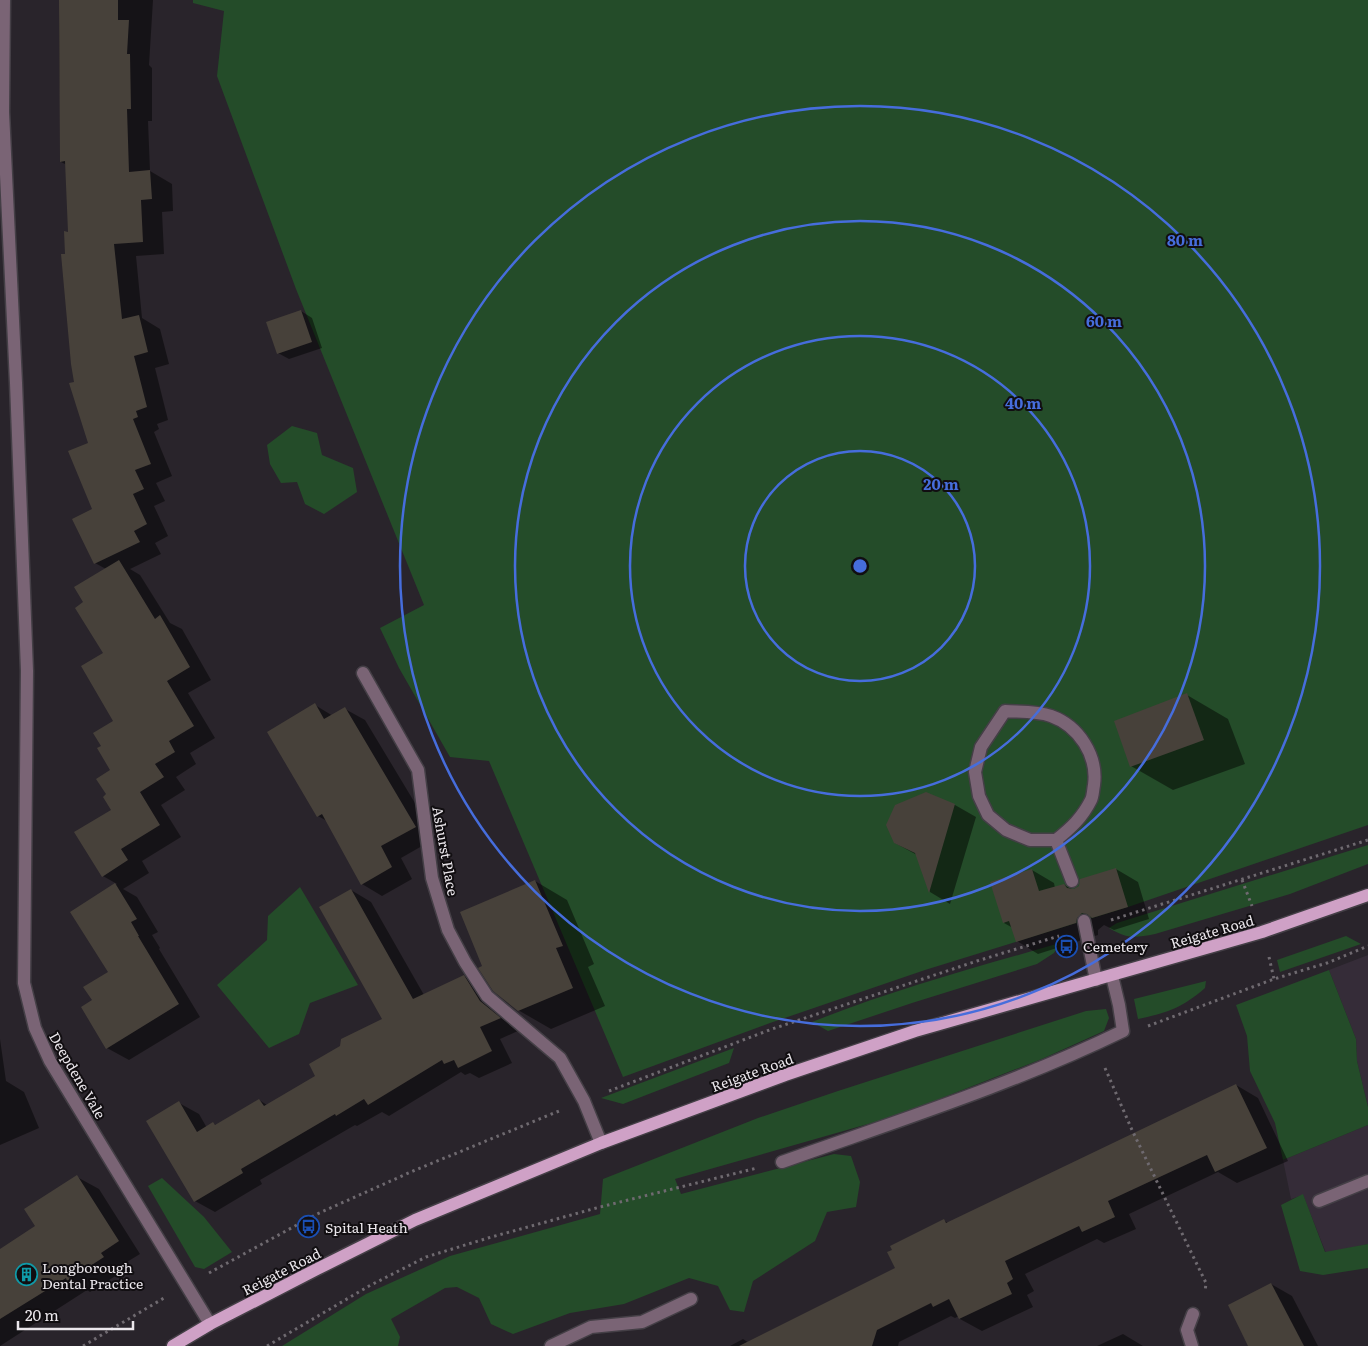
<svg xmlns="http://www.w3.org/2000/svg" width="1368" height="1346" font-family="Literata,serif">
<rect width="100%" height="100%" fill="#29242b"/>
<g fill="#352c38">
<path d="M1368,955V1107L1357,1061L1356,1039L1329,970Z"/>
<path d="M1368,1125V1244L1326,1253L1303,1195L1291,1199L1283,1160Z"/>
</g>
<g fill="#244c29">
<path d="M193,0H1368V825L1128,907L925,970L770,1023L623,1077L489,761L450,757L399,668L380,628L424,605L296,289L217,76L224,11L193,3Z"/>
<path d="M292,426L317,433L322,455L353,468L357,492L324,514L305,504L297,482L281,483L270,464L267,445Z"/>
<path d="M1368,845V864L1290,894L1155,934C1134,938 1127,939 1109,928L1117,923Z"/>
<path d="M300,887L358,985L310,1003L299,1034L269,1048L217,985L267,940L268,916Z"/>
<path d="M1346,936L1361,944L1280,972L1277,960Z"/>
<path d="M1060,943L1054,953L1037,964L912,1003L828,1031L812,1022C892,990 977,967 1060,943Z"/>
<path d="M1329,970L1356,1039L1357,1061L1368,1107V1125L1283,1160L1275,1123L1250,1071L1247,1036L1236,1005Z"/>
<path d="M1206,981L1205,988C1182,1008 1167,1013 1138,1019L1134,999Z"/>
<path d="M1106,1009L1109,1018L1104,1031L1042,1059L896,1116L675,1179L681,1194L834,1154L851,1156L860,1182L856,1207L827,1212L815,1241L753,1281L744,1312L730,1310L718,1286L689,1278L624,1304L570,1313L513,1334L491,1324L479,1298L457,1287L445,1288L391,1319L400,1337L398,1346H282L366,1294L450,1256L600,1214L603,1179L758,1118L838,1091L1086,1011Z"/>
<path d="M734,1048L729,1063L623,1104L601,1098Z"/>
<path d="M162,1178L204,1217L232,1252L204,1269L195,1267L148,1186Z"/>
<path d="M1303,1194L1325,1252L1368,1244V1268L1323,1275L1300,1271L1281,1205Z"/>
</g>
<g fill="#0007">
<path d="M60,0H153L149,65L152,68V121H148L150,171L172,184L173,211L162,212L164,254L136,256L142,318L160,329L169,364L155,368L168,420L157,424L159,429L154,432L172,476L156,483L165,501L154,506L168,536L155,543L161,554L130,569L140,575L170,623L182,629L211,680L188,693L215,738L190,753L196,764L176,777L185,790L161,805L181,837L142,861L149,873L123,889L137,897L158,932L152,935L160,948L159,949L200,1017L129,1060L107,1048L93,1001L109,972L72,912L117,884L103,876L113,810L107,794L112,770L103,746L115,721L105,653L85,603L106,569L95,563L94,510L89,444L66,255L69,233L67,165L61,162L59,23Z"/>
<path d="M301,311L312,318L322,348L289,359L278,353Z"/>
<path d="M1187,695L1228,719L1245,764L1173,790L1131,766Z"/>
<path d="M315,705L333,716L345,709L365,720L436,838L401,858L412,879L382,896L362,884L327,821L318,816Z"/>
<path d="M926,794L955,805L976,817L950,904L930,892L917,855L895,843Z"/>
<path d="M1116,869L1138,882L1149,919L1114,930L1104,925L1098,930V935L1038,954L1017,941L1013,928L1004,923L1032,870L1054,883L1055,888L1064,885L1075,890Z"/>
<path d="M535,881L567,900L594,964L588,967L605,1006L551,1029L518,1010L484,966Z"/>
<path d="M351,890L371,902L424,995L464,976L484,988L520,1030L500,1039L512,1063L479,1078L470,1073L465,1075L461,1072L389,1116L382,1112L357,1126L355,1125L260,1180L262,1184L215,1212L195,1201L179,1103L199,1114L207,1128L213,1124L216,1125L259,1100L267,1105L317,1076L384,1019Z"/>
<path d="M0,1039L6,1081L24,1092L39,1128L0,1145Z"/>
<path d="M1236,1085L1258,1098L1288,1161L1237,1183L1218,1172L1129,1214L1136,1229L1104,1243L1097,1239L1025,1274L1034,1291L1027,1295L1033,1307L982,1331L960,1319L959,1316L955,1318L951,1316L899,1342L898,1346H730L743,1339L749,1343L897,1269L944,1221L949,1223Z"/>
<path d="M77,1177L99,1189L140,1254L122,1265L125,1270L90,1292L87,1290L0,1346V1250L37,1227Z"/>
<path d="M1271,1284L1292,1296L1318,1346H1249Z"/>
<path d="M1123,1334L1143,1346H1097Z"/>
</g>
<g fill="#47413a">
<path d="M59,0H118V20H129L127,54H130L131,109H127L129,172L150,170L152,199L141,200L143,242L114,244L122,319L139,315L148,352L134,356L147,407L136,411L138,417L133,419L151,464L135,470L144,489L133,494L147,524L134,531L140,542L94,564L72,519L92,509L68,451L88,443L69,383L74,382L71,364L61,254H65L64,231L68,232L65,161L60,162Z"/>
<path d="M301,310L312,342L277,354L266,322Z"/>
<path d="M119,560L155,619L160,615L190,667L167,681L194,726L169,741L175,752L155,764L164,777L140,792L160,825L121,849L128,860L102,877L74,832L111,810L103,797L106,794L96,779L110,770L97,748L101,746L93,733L113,721L81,666L103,653L75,608L83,602L74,587Z"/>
<path d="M1187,693L1204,740L1130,767L1114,721Z"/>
<path d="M315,703L324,719L345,707L416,827L381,846L392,867L361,885L322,814L317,817L267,732Z"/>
<path d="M926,792L955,804L929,893L915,853L894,843L886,825L895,805Z"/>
<path d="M1116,868L1128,907L1092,918L1087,914L1082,913L1077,918L1076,923L1016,942L1009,921L1003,923L990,882L1032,869L1039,891L1064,884L1067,888L1074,889L1079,886L1080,879Z"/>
<path d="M535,880L563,946L556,948L573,988L518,1011L493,991L478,968L482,966L460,912Z"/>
<path d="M115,883L137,919L131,922L139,936H138L179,1004L106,1049L81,1007L92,1000L83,987L108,972L70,912Z"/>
<path d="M351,889L413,999L464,975L480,1001L501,1018L480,1027L492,1051L458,1068L454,1060L444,1064L442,1060L368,1105L364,1099L336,1116L335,1114L241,1169L243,1173L194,1202L146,1121L179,1101L197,1132L213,1122L215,1125L259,1099L264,1106L315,1076L309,1064L340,1046L341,1039L382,1019L319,907Z"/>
<path d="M1236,1084L1267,1148L1215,1172L1207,1155L1108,1201L1115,1217L1082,1232L1079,1226L1005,1261L1013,1279L1007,1283L1012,1294L959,1319L949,1299L933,1307L931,1303L877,1330L872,1346H739L895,1268L887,1252L892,1250L890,1246L944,1219L946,1223Z"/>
<path d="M77,1175L119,1241L101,1253L104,1257L67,1281L66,1278L0,1319V1249L35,1226L24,1209Z"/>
<path d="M1271,1283L1304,1346H1248L1228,1305Z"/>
</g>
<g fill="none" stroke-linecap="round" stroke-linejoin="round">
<defs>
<g id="lane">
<path d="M1056,840C1071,828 1082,818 1091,800C1093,796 1093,790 1094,785C1098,756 1079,726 1051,716C1037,711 1020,712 1005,711L981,747L975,772L979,796L988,815L1006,830L1030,840H1056L1072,881"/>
<path d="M1084,921L1096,980"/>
<path d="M782,1162C897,1121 1014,1084 1123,1031L1119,1005L1112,976"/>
<path d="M1319,1201L1368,1181"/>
<path d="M551,1346L591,1327L642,1322L691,1299"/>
</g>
<g id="street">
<path d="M4,0L3,112L16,383L27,671L24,983L35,1028L50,1061L210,1324"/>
<path d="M363,673L418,770L432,878L448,930L465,962L487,996L560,1058L584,1101L601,1143"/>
<path d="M1192,1346L1187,1330L1193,1314"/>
</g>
<path id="primary" d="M173,1346L210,1324L317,1269L415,1220L601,1143L785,1075L915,1031L1262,932L1368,895"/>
</defs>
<use href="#lane" stroke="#443f46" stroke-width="15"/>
<use href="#street" stroke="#443f46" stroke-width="15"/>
<use href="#primary" stroke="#443f46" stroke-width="15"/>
<g stroke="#6f6a70" stroke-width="3" stroke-dasharray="2.5 4" stroke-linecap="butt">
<path d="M1242,880L1252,906"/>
<path d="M1111,920L1368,840"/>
<path d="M1269,957L1274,979"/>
<path d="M1148,1026L1274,979L1327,963L1368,946"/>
<path d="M1105,1068L1132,1130L1206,1283L1205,1292"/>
<path d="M609,1091L772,1029L977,961L1059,936"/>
<path d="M209,1273L317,1214L413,1171L559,1111"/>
<path d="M83,1346L164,1298"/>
<path d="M267,1346L369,1286L426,1257L488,1238L600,1207L757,1168"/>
</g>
<use href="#lane" stroke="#7a6475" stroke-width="12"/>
<use href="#street" stroke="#7a6475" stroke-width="12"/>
<use href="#primary" stroke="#cfa1c6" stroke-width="12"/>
</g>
<g fill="none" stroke="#466ddc" stroke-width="2.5">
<circle cx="860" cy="566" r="115"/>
<circle cx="860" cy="566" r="230"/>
<circle cx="860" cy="566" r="345"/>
<circle cx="860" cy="566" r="460"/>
</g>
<defs>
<symbol id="bus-ring" viewBox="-11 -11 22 22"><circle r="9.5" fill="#110e11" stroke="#1a4fb4" stroke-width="1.5"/><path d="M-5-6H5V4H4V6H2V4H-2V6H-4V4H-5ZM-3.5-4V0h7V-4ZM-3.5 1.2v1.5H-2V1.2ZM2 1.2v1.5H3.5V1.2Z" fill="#1a4fb4"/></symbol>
<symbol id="building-ring" viewBox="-11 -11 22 22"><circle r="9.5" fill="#110e11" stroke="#0f9aa8" stroke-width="1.5"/><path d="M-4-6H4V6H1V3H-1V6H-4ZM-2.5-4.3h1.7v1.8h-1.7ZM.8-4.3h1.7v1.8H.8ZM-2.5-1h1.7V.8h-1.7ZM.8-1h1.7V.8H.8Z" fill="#0f9aa8"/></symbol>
</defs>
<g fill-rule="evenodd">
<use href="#bus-ring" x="1054" y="934" width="25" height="25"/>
<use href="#bus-ring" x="296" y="1214" width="25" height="25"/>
<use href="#building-ring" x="14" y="1262" width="25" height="25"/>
</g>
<g text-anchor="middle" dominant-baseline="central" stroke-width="4" stroke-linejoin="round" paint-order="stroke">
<g font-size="14" fill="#ebe7ec" stroke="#110e11">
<text transform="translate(446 851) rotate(80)">Ashurst Place</text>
<text transform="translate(1212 931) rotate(-16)">Reigate Road</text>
<text transform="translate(752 1072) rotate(-20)">Reigate Road</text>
<text transform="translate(78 1075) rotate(60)">Deepdene Vale</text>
<text transform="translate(281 1271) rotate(-27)">Reigate Road</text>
</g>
<g font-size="14" fill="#ebe7ec" stroke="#110e11" text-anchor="start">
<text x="1083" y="946">Cemetery</text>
<text x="325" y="1227">Spital Heath</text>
<text x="42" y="1267">Longborough<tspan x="42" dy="16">Dental Practice</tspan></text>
</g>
</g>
<circle cx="860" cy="566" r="8" fill="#466ddc" stroke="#110e11" stroke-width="2.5"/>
<g font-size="15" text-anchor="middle" font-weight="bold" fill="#466ddc" stroke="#110e11" stroke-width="4" stroke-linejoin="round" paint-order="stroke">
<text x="1185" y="246">80 m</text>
<text x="1104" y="327">60 m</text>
<text x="1023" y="409">40 m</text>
<text x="941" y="490">20 m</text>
</g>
<path d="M18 1321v8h115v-8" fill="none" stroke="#ebe7ec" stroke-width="2.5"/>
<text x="25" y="1321" font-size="15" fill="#ebe7ec" stroke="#110e11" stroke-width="4" paint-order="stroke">20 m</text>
</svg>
